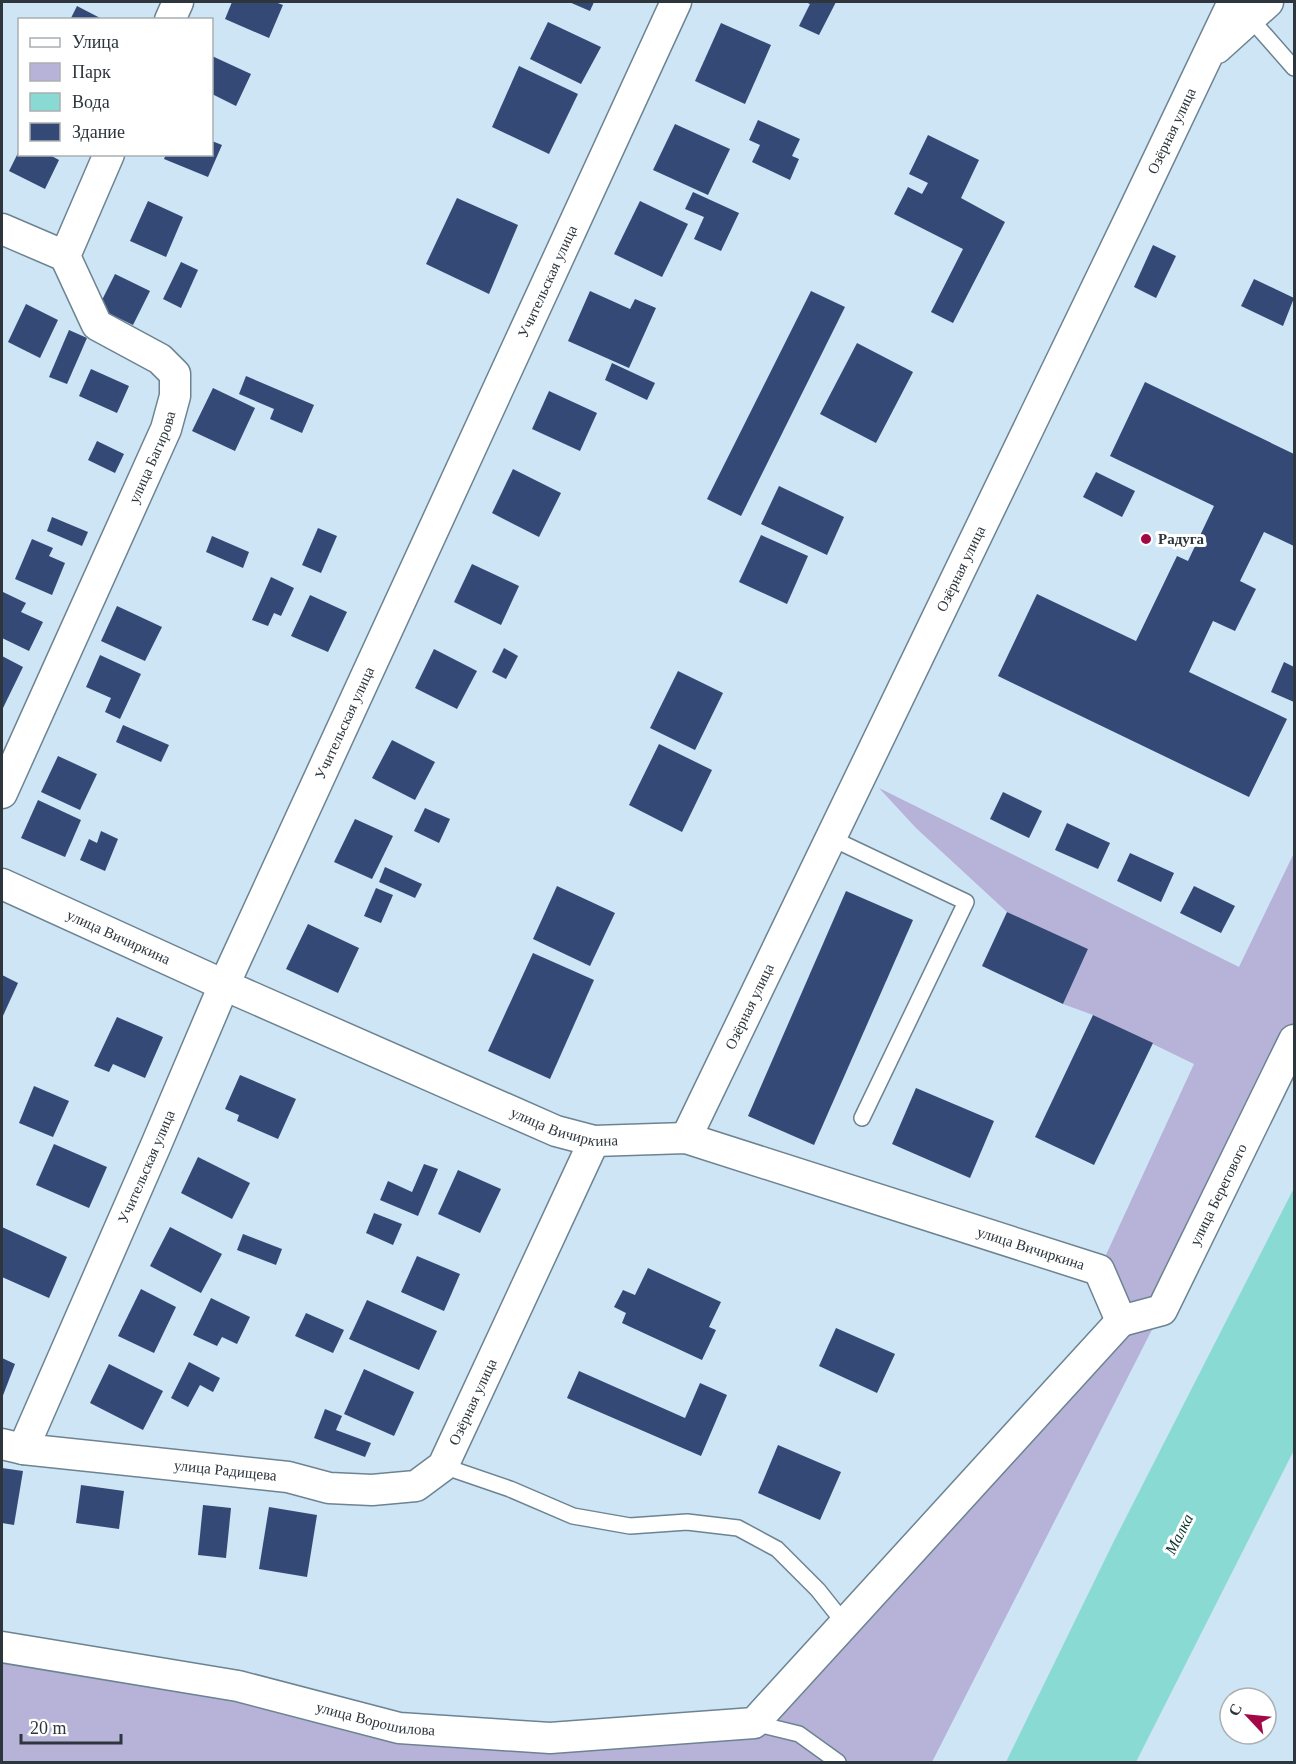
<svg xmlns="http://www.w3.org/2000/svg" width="1296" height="1764" font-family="Georgia,serif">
<rect width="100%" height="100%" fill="#cde5f5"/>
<path fill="#b7b2d8" d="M879,788L1239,967L1294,853V1040L1162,1310L932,1762H2V1647L399,1728L754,1723L1121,1321L1099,1270L1194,1064L1093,1015L1063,1004L1088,949L1007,912L916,828Z"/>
<path fill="#88dad2" d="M1294,1188V1450L1136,1762H1006L1114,1541Z"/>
<g fill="#354977">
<path d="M232,2H275L283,5L269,38L225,19Z"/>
<path d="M569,2H594L590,11Z"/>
<path d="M805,2H836L819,35L799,26L810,4Z"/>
<path d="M77,6L104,20H70Z"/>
<path d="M548,22L601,47L581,84L530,59Z"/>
<path d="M721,23L771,45L745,104L695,81Z"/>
<path d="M212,56L251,74L236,106L212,94Z"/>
<path d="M519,66L578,94L549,154L492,127Z"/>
<path d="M758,120L800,139L792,156L799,159L790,180L752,162L760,145L749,140Z"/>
<path d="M675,124L730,149L708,195L653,170Z"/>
<path d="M928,135L979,160L961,198L1005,222L953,323L931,312L963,249L894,214L908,187L922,194L928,183L909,174Z"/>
<path d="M212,141L222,145L208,177L164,159L166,154H212Z"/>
<path d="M20,149V154H48L59,160L45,189L9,171Z"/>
<path d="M693,192L739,213L721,251L694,239L704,217L685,209Z"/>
<path d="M457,198L518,225L489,294L426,264Z"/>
<path d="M148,201L183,217L166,257L130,241Z"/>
<path d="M640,201L688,224L662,277L614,254Z"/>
<path d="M1153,245L1176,256L1156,298L1134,287Z"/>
<path d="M181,262L198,270L181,308L163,299Z"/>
<path d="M115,274L150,291L133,325L98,308Z"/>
<path d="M1254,279L1294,298L1283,326L1241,306Z"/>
<path d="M590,291L630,309L635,299L656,308L629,368L568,341Z"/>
<path d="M811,291L845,307L741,516L707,499Z"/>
<path d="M26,304L58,320L40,358L8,342Z"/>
<path d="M69,330L87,338L67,384L49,377Z"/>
<path d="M857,343L913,372L876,443L820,414Z"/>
<path d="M612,363L655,383L647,400L605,380Z"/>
<path d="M91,369L129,386L117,413L79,396Z"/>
<path d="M246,376L314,405L302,433L270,419L274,409L239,394Z"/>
<path d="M1145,382L1294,454V546L1264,532L1240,581L1256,589L1235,631L1213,621L1189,672L1287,719L1249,797L998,676L1037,594L1136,641L1177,556L1188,561L1214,506L1110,456Z"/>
<path d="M213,388L255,408L235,451L192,431Z"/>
<path d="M549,391L597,413L580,451L532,429Z"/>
<path d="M97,441L124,454L115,473L88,460Z"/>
<path d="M513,469L561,493L539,537L492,513Z"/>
<path d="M1096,472L1135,491L1122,517L1083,497Z"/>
<path d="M779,486L844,517L827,555L761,524Z"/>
<path d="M52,517L88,532L82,546L47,531Z"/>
<path d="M318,528L337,536L321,573L302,565Z"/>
<path d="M761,535L808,556L787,604L739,582Z"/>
<path d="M212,536L249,552L243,568L206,552Z"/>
<path d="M32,539L53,548L49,556L65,563L52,595L15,579Z"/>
<path d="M472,564L519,586L501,625L454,602Z"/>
<path d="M271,577L294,588L281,616L274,613L268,626L252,620Z"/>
<path d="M3,592L26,603L21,612L43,622L29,651L2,638V596Z"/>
<path d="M310,595L347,612L328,652L291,636Z"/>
<path d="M117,606L162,627L145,661L101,641Z"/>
<path d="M504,648L518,656L506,679L492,672Z"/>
<path d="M434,649L477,671L457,709L415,688Z"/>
<path d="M100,655L141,674L120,719L105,712L111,698L86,687Z"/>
<path d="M2,656L23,667L3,708L2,707Z"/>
<path d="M1284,662L1294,667V702L1271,692Z"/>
<path d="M678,671L723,693L695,750L650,728Z"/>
<path d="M123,725L169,745L161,762L116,742Z"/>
<path d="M392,740L435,762L415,800L372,778Z"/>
<path d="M659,744L712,770L682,832L629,805Z"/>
<path d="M58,756L97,774L80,810L41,792Z"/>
<path d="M1003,792L1042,811L1029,838L990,819Z"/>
<path d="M38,800L81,820L65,857L21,838Z"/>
<path d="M425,808L450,819L439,843L414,831Z"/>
<path d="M355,819L393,836L372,879L334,862Z"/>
<path d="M1067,823L1110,843L1098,869L1055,850Z"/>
<path d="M101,831L118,839L105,871L80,860L89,839L97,843Z"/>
<path d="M1130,853L1174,873L1161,902L1117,881Z"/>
<path d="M385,867L422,884L415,898L379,882Z"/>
<path d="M557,886L615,913L590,966L533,939Z"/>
<path d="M1194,886L1235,906L1221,933L1180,913Z"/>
<path d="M376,888L393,895L381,923L364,916Z"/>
<path d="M846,891L913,920L814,1145L748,1116Z"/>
<path d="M1007,912L1088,949L1063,1004L982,966Z"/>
<path d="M308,924L359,948L338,993L286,969Z"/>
<path d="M533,953L594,980L550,1079L488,1051Z"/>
<path d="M2,975L18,983L2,1018Z"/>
<path d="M1093,1015L1153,1043L1094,1165L1035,1137Z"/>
<path d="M117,1017L163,1037L145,1078L113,1064L109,1072L94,1066Z"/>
<path d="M240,1075L296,1099L278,1139L237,1121L239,1115L225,1109Z"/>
<path d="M34,1086L69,1101L53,1137L19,1123Z"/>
<path d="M916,1088L994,1121L970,1178L892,1144Z"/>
<path d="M54,1144L107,1167L89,1208L36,1185Z"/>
<path d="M198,1157L250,1183L232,1219L181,1193Z"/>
<path d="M424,1164L438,1169L418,1216L380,1200L388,1181L412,1192Z"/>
<path d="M458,1170L501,1189L480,1233L438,1214Z"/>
<path d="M374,1213L402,1224L393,1245L366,1233Z"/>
<path d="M2,1227L67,1257L49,1298L2,1277Z"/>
<path d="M170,1227L222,1254L201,1293L150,1266Z"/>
<path d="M243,1234L282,1249L276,1265L237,1250Z"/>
<path d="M417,1256L460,1274L444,1311L401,1292Z"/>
<path d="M648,1268L721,1302L709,1327L716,1330L702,1360L622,1323L626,1313L614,1307L623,1290L635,1295Z"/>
<path d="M141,1289L176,1307L154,1353L118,1336Z"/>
<path d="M211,1298L250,1317L237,1344L222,1337L217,1346L193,1335Z"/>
<path d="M367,1300L437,1331L419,1370L349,1339Z"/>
<path d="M306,1313L344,1330L333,1353L295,1336Z"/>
<path d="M836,1328L895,1354L877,1393L819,1366Z"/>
<path d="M2,1358L15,1364L2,1398Z"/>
<path d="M189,1362L220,1378L213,1392L200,1385L188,1407L171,1398Z"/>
<path d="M109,1364L163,1391L143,1430L90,1403Z"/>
<path d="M364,1369L414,1392L394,1436L344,1414Z"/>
<path d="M579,1371L685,1418L700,1383L727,1395L701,1456L567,1398Z"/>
<path d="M325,1409L342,1416L336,1430L371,1443L365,1457L314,1438Z"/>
<path d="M778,1445L841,1472L820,1520L758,1493Z"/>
<path d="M2,1468L23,1471L14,1525L2,1523Z"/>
<path d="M81,1485L124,1491L119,1529L76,1523Z"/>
<path d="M203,1505L231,1508L226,1558L198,1555Z"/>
<path d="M269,1507L317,1515L307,1577L259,1569Z"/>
</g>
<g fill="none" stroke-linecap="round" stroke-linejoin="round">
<defs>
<g id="service">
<path d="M1249,13L1250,18L1294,68"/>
<path d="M831,838L966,902L862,1118"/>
<path d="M443,1466L510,1489L573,1516L630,1526L687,1522L738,1528L777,1549L818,1590L845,1624"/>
<path d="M754,1723L799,1734L838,1762"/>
</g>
<g id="minor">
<path d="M170,20L178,2"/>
<path d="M1217,48L1268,2"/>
<path d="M2,229L65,256"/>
<path id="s1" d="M2,793L166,429L175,396V374L160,359L97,325L65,256L109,154"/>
<path id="s2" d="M2,884L224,985L556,1131L594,1141L686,1138L1099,1270L1121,1321"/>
<path id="s3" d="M686,1138L1133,212L1233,2"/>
<path id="s4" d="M1121,1321L1162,1310L1294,1040"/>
<path id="s5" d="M2,1444L23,1449L288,1477L329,1488L372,1490L416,1486L443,1466L594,1141"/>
<path id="s6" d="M23,1449L156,1145L224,985L676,2"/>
<path id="s7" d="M2,1647L238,1686L399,1728L550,1738L754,1723L1121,1321"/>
</g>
</defs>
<use href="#service" stroke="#6d8392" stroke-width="18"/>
<use href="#minor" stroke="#6d8392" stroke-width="33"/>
<use href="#service" stroke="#fff" stroke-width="15"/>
<use href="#minor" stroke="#fff" stroke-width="30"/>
</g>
<circle fill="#a20845" stroke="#fff" stroke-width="2" cx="1146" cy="539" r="6"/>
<g text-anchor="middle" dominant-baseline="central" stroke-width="6" stroke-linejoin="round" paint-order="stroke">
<g font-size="15" fill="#2d363c" stroke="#fff">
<text stroke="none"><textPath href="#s3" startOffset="1118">Озёрная улица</textPath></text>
<text stroke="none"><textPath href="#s6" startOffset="1280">Учительская улица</textPath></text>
<text stroke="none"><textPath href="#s1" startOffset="368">улица Багирова</textPath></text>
<text stroke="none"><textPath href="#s3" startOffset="632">Озёрная улица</textPath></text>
<text stroke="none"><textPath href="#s6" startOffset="794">Учительская улица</textPath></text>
<text stroke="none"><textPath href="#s2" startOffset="128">улица Вичиркина</textPath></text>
<text stroke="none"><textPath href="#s3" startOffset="146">Озёрная улица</textPath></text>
<text stroke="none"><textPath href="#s2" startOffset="614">улица Вичиркина</textPath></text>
<text stroke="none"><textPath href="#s6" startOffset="308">Учительская улица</textPath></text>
<text stroke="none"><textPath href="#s4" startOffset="171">улица Берегового</textPath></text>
<text stroke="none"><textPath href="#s2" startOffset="1100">улица Вичиркина</textPath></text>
<text stroke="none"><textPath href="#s5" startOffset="522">Озёрная улица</textPath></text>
<text stroke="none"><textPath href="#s5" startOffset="225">улица Радищева</textPath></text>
<text stroke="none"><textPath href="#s7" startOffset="381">улица Ворошилова</textPath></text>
</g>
<g font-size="15" font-weight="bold" fill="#2d363c" stroke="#fff" text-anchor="start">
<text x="1158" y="539">Радуга</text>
</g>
<g font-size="16" font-style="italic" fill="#0b3431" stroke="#fff">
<text transform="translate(1179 1534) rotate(-63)">Малка</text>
</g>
</g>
<rect width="1296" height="1764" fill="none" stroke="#2d363c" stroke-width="6"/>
<rect x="18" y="18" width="195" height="138" fill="#ffffff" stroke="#abafb1" stroke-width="1.5"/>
<rect x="30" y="38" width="30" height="9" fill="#ffffff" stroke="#abafb1" stroke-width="1.5"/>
<text x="72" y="48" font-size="18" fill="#2d363c">Улица</text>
<rect x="30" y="63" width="30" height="18" fill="#b7b2d8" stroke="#abafb1" stroke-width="1.5"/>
<text x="72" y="78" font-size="18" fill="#2d363c">Парк</text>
<rect x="30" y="93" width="30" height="18" fill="#88dad2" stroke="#abafb1" stroke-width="1.5"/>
<text x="72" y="108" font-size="18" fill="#2d363c">Вода</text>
<rect x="30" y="123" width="30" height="18" fill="#354977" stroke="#abafb1" stroke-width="1.5"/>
<text x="72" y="138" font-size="18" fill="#2d363c">Здание</text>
<g transform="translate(1248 1716) rotate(296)"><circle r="28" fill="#ffffff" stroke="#abafb1" stroke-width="1.5"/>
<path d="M0-4.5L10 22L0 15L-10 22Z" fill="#a20845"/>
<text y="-9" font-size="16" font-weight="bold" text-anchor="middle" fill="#2d363c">С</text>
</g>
<path d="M21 1734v9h100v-9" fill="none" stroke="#2d363c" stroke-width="3"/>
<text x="30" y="1734" font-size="18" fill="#2d363c" stroke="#ffffff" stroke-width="4.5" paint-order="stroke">20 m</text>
</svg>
